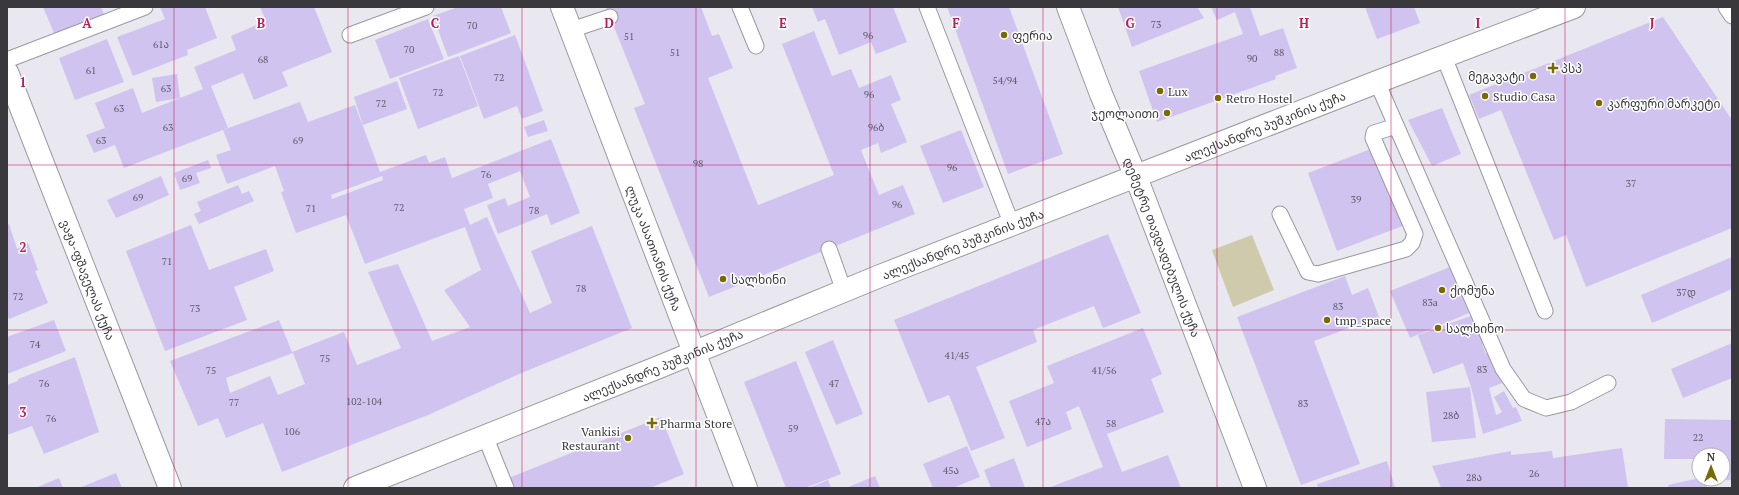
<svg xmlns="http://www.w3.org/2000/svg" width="1739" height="495" font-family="'PT Serif','Noto Sans Georgian',serif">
<rect width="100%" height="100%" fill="#e9e7f0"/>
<path fill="#cfcaac" d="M1252,235L1274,290L1233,307L1212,250Z"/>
<g fill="#d1c3ef" fill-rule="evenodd">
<path d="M43,7H101L107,21L57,40Z"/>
<path d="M160,7H205L217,38L187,50L188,55L133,76L117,37L165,19Z"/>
<path d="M260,7H314L332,52L282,72L288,86L254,100L243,73L211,86L228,128L124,168L115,145L94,153L86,135L105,128L95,103L133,88L142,113L203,89L194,67L236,50L231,36L266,21Z"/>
<path d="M458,7H501L511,33L448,57L433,16Z"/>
<path d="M606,7H701L712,36L719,34L733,68L708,78L758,205L834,175L782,44L814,31L832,76L851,69L859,88L891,75L901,100L891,104L907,142L881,153L878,143L861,150L879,195L903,185L915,214L709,297L634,108L645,104Z"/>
<path d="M812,7H893L907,42L876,54L871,42L839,55L825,19L818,22Z"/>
<path d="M947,7H1009L1063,154L1008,174Z"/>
<path d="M1118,7H1197L1204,18L1132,47Z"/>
<path d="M1211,7H1250L1260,36L1283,28L1297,68L1275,76L1276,79L1157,122L1139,71L1243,34L1235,12L1217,20Z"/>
<path d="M1365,7H1414L1420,23L1377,39Z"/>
<path d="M1663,17L1732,120V228L1586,287L1566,235L1554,240L1501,110L1479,119L1469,95Z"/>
<path d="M428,19L444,59L390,79L375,40Z"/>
<path d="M515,35L543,111L522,119L517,106L484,119L460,56Z"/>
<path d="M107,39L124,82L75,100L59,58Z"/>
<path d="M459,56L478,106L418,129L399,78Z"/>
<path d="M177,74L180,98L156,102L152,78Z"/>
<path d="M397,81L407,109L363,125L354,97Z"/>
<path d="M300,102L308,122L355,105L380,172L426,155L429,163L445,157L452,178L551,139L580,213L551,225L547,214L498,234L487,205L505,198L508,206L530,197L520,171L488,184L493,198L464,209L470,225L487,217L530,313L552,303L531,251L592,226L632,328L519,374L428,415L282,472L263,423L226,438L218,418L198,426L170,361L279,320L292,352L344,332L357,365L401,348L368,272L398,264L432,341L470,327L444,290L481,270L465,227L365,264L346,215L296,233L281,192L284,191L275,166L227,184L216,155L231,150L223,130ZM382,176L383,180L332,199L331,195ZM293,353L305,384L278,395L270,376L230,393L226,378Z"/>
<path d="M1442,108L1461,154L1432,166L1408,120Z"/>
<path d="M544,120L548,131L528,137L524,127Z"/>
<path d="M961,130L984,187L943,203L920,146Z"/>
<path d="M1376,147L1405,225L1337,251L1308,173Z"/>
<path d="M208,160L211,168L196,173L200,183L180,190L174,173Z"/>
<path d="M161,176L169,195L116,218L107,200Z"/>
<path d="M238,185L242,194L249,191L254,201L199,224L194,214L201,211L197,202Z"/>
<path d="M9,224L17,249L28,243L38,270L35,271L48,303L9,319L7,315V225Z"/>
<path d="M191,225L209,270L266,249L274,271L234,287L247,320L165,351L126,251Z"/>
<path d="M1108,234L1141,313L1103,328L1094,306L1033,330L1037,342L976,367L1005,438L971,451L949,395L928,403L894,320Z"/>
<path d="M1732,257V289L1652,323L1641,295Z"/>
<path d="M1450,267L1469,313L1410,338L1390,291Z"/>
<path d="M1345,276L1352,295L1368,288L1379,317L1314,341L1360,464L1301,485L1237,317Z"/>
<path d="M1476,314L1487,342L1482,344L1486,354L1493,352L1505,382L1489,388L1496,415L1502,412L1494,397L1504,391L1513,408L1516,407L1522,421L1483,434L1471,387L1463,363L1433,374L1418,335Z"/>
<path d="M54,320L66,351L7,374V337Z"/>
<path d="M1143,328L1162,374L1151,379L1164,412L1107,434L1122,472L1168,455L1181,488H1048L1103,467L1079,406L1066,412L1072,429L1027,447L1009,401L1054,383L1047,366Z"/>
<path d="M833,340L863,414L836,425L805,352Z"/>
<path d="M1732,343V378L1683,398L1671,369Z"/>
<path d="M75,357L99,432L44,454L32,426L7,435V385L18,381V379Z"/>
<path d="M796,361L841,474L805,488H786L744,382Z"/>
<path d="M1470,387L1476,438L1432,442L1426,392Z"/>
<path d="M661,417L684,474L650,488H510L506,479Z"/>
<path d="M1665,419L1732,420V480L1709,481V479H1723V455H1699V459H1664Z"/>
<path d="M967,446L980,477L953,488H933L923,464Z"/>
<path d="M1622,448L1628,488H1441L1432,466L1511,451V455L1552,451L1553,458Z"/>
<path d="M1014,458L1025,488H991L984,470Z"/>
<path d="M1387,461L1395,488H1318L1317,484Z"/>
<path d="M116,473L122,488H79Z"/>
<path d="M875,476L880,488H846Z"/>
<path d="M59,478L63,488H35Z"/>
<path d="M1699,478L1705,479L1707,488H1669L1668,485Z"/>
<path d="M828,480L831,488H809Z"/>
</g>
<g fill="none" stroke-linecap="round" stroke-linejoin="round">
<defs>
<g id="service">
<path d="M740,7L756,46"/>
<path d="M927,7L1012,225"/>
<path d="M1726,7L1732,16"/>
<path d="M571,30L610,17"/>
<path d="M350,35L426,7"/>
<path d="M1444,57L1545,311"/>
<path d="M7,60L145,7"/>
<path d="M1377,82L1503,369L1524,399L1546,408L1571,402L1608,383"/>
<path d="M1280,214L1308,272L1318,274L1406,249L1412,243L1415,234L1373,138L1374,133L1396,126"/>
<path d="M829,249L844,291"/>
<path d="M485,436L506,488"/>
</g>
<g id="minor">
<path id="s1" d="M1068,7L1101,94L1136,177L1255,488"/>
<path id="s2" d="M7,72L170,488"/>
</g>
<g id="tertiary">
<path id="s3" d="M562,7L746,488"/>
<path id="s4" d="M355,488L659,367L880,276L1377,82L1574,7"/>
</g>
</defs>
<use href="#service" stroke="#9b98a1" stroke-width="17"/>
<use href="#minor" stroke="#9b98a1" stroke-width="24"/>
<use href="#tertiary" stroke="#9b98a1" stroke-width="24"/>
<use href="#service" stroke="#fff" stroke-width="15"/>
<use href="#minor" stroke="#fff" stroke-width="22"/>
<use href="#tertiary" stroke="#fff" stroke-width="22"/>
</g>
<path fill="none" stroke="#c2185b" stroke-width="1" stroke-opacity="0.55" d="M174,7V488M348,7V488M522,7V488M696,7V488M870,7V488M1043,7V488M1217,7V488M1391,7V488M1565,7V488M7,165H1732M7,330H1732"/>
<g fill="#786a01" stroke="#fff" stroke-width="1.5">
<circle cx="1004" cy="35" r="4"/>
<path d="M1551 62h4v4h4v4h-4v4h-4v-4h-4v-4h4z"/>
<circle cx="1533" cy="76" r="4"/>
<circle cx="1160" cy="91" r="4"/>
<circle cx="1485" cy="96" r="4"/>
<circle cx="1218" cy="98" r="4"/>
<circle cx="1599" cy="103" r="4"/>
<circle cx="1167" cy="113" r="4"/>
<circle cx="723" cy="279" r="4"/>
<circle cx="1442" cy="290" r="4"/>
<circle cx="1327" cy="320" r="4"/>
<circle cx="1438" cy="328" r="4"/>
<path d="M650 417h4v4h4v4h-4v4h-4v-4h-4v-4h4z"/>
<circle cx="628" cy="438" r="4"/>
</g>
<g text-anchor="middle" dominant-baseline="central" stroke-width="3" stroke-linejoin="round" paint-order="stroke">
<g font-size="10" fill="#5f5b69">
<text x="1156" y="24">73</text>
<text x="472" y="25">70</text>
<text x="868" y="35">96</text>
<text x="629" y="36">51</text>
<text x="161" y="44">61ა</text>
<text x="409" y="49">70</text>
<text x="675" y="52">51</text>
<text x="1279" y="52">88</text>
<text x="1252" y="58">90</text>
<text x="263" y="59">68</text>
<text x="91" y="70">61</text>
<text x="499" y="77">72</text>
<text x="1005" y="80">54/94</text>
<text x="166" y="88">63</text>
<text x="438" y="92">72</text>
<text x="869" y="94">96</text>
<text x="381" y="103">72</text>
<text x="119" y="108">63</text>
<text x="168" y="127">63</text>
<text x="876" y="127">96ბ</text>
<text x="101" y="140">63</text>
<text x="298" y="140">69</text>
<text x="698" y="163">98</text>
<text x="952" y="167">96</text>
<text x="486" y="174">76</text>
<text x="187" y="178">69</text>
<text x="1631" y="183">37</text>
<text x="138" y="197">69</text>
<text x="1356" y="199">39</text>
<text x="897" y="204">96</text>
<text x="399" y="207">72</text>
<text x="311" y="208">71</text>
<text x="534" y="210">78</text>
<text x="167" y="261">71</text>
<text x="581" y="288">78</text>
<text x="1686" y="292">37დ</text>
<text x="18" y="296">72</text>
<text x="1430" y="302">83a</text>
<text x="1338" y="306">83</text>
<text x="195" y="308">73</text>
<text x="35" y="344">74</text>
<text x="957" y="355">41/45</text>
<text x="325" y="358">75</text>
<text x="1482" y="369">83</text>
<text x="211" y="370">75</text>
<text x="1104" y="370">41/56</text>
<text x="44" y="383">76</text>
<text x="834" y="383">47</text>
<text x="364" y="401">102-104</text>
<text x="234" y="402">77</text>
<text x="1303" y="403">83</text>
<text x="1451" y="415">28ბ</text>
<text x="51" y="418">76</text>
<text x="1043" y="421">47ა</text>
<text x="1111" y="423">58</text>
<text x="793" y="428">59</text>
<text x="292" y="431">106</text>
<text x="1698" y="437">22</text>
<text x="951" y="470">45ა</text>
<text x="1534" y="473">26</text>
<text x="1474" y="477">28ა</text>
</g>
<g font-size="12" fill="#39383c" stroke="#fff" text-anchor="start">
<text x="1012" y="35">ფერია</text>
<text x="1561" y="68">პსპ</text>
<text x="1525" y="76" text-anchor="end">მეგავატი</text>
<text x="1168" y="91">Lux</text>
<text x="1493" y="96">Studio Casa</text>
<text x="1226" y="98">Retro Hostel</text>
<text x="1607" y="103">კარფური მარკეტი</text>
<text x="1159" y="113" text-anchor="end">ჯეოლაითი</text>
<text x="731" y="279">სალხინი</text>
<text x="1450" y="290">ქომუნა</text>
<text x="1335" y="320">tmp_space</text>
<text x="1446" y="328">სალხინო</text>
<text x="660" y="423">Pharma Store</text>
<text x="620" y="431" text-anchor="end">Vankisi<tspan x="620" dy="14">Restaurant</tspan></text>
</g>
<g font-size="12" fill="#39383c" stroke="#fff">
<text stroke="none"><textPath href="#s4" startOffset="979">ალექსანდრე პუშკინის ქუჩა</textPath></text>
<text stroke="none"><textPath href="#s4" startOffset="655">ალექსანდრე პუშკინის ქუჩა</textPath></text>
<text stroke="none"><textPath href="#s1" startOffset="258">დემეტრე თავდადებულის ქუჩა</textPath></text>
<text stroke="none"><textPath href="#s3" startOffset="258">ლუკა ასათიანის ქუჩა</textPath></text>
<text stroke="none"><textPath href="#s2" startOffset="223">ვაჟა-ფშაველას ქუჩა</textPath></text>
<text stroke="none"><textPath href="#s4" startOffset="331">ალექსანდრე პუშკინის ქუჩა</textPath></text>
</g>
</g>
<g font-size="13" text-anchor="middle" font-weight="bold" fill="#c2185b" stroke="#fff" stroke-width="3" stroke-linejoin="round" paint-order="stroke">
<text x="87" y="28">A</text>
<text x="261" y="28">B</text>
<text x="435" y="28">C</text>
<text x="609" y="28">D</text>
<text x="783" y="28">E</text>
<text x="956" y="28">F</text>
<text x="1130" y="28">G</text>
<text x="1304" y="28">H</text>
<text x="1478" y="28">I</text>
<text x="1652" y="28">J</text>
<text x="23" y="87">1</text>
<text x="23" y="252">2</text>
<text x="23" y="417">3</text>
</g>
<rect width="1739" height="495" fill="none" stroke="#39383c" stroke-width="16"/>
<g transform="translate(1711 467)"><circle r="19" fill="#ffffff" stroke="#b0afb1"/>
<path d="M0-3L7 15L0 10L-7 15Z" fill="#786a01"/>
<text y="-6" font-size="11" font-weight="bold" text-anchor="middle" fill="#39383c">N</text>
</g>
</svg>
